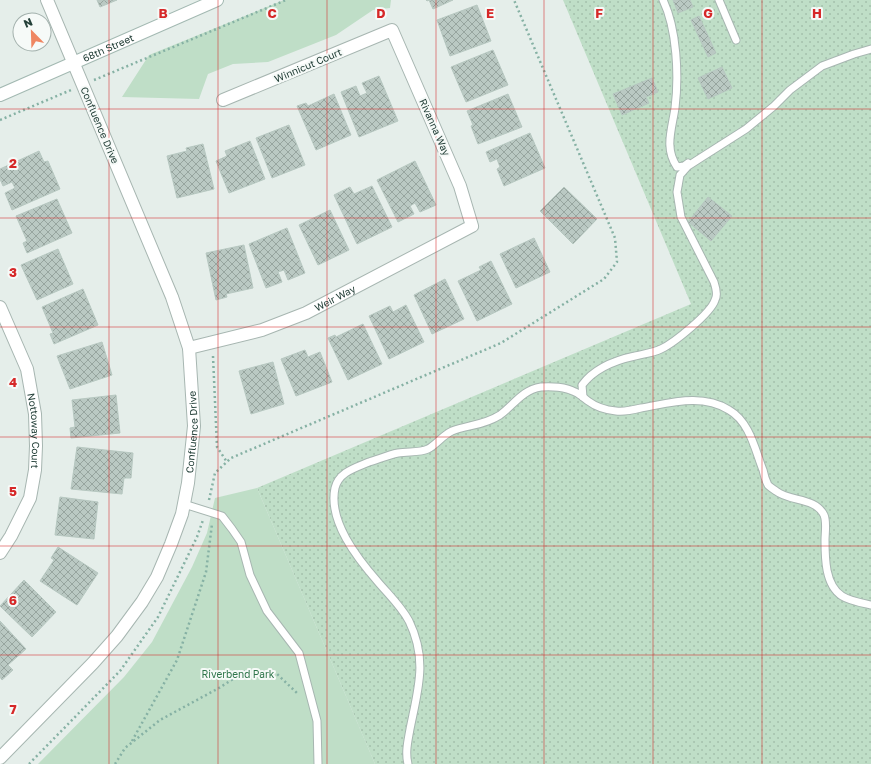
<svg xmlns="http://www.w3.org/2000/svg" width="871" height="764" font-family="'Golos Text',sans-serif">
<defs>
<pattern id="grass-dots" width="8" height="8" patternUnits="userSpaceOnUse"><rect width="8" height="8" fill="#bfdec7"/><path d="M2 2h.1M6 6h.1" fill="none" stroke="#a4c0ac" stroke-width="1.8" stroke-linecap="round"/></pattern>
<pattern id="building-cross-hatch" width="8" height="8" patternUnits="userSpaceOnUse"><rect width="8" height="8" fill="#bac9c3"/><path d="M0 0l8 8M0 8l8-8" fill="none" stroke="#97a59f"/></pattern>
</defs>
<rect width="100%" height="100%" fill="#e5eeea"/>
<path fill="url(#grass-dots)" d="M563,0H871V764H375L257,488L691,304Z"/>
<g fill="#bfdec7">
<path d="M284,0H391L390,8L373,10L336,35L268,62L233,64L208,74L199,99L122,97L149,55Z"/>
<path d="M257,488L375,764H38L124,677L152,642L192,567L207,533L215,498Z"/>
</g>
<g fill="url(#building-cross-hatch)" stroke="#b7c8c1">
<path d="M97,0H117L100,7Z"/>
<path d="M426,0H453L433,9L429,0L427,1Z"/>
<path d="M673,0H690L693,7L678,13Z"/>
<path d="M477,5L491,41L450,56L437,20Z"/>
<path d="M699,16L716,53L708,57L691,20Z"/>
<path d="M493,50L508,85L466,102L451,67Z"/>
<path d="M722,67L732,88L708,99L698,78Z"/>
<path d="M379,76L398,121L359,137L341,92L356,86L360,96L367,93L362,83Z"/>
<path d="M652,78L658,92L646,97L649,103L622,115L613,94Z"/>
<path d="M334,94L351,135L316,150L297,106L306,103L308,106Z"/>
<path d="M508,94L522,127L478,144L471,126L473,125L467,111Z"/>
<path d="M289,125L305,165L272,178L256,138Z"/>
<path d="M530,133L545,168L504,186L497,169L500,167L497,159L490,162L486,152Z"/>
<path d="M250,141L265,179L229,193L216,161L227,156L225,151Z"/>
<path d="M203,144L214,189L177,198L167,156L187,151L186,148Z"/>
<path d="M39,151L44,162L48,161L60,189L12,210L5,193L15,188L12,182L3,186L0,179V169Z"/>
<path d="M415,161L436,205L420,212L415,203L410,206L414,214L398,222L377,180Z"/>
<path d="M372,186L392,227L357,244L334,195L350,187L354,194Z"/>
<path d="M564,187L597,219L573,244L540,211Z"/>
<path d="M708,197L732,216L711,241L688,222Z"/>
<path d="M57,199L72,233L27,253L23,243L27,241L16,216Z"/>
<path d="M330,210L349,250L318,265L299,225Z"/>
<path d="M287,228L305,273L288,280L284,270L278,272L282,282L266,288L249,244Z"/>
<path d="M534,238L550,272L516,288L500,254Z"/>
<path d="M244,245L253,288L226,294L227,297L216,300L206,253Z"/>
<path d="M58,249L73,284L37,300L21,265Z"/>
<path d="M491,261L512,304L477,321L458,281L481,270L479,267Z"/>
<path d="M445,279L464,319L432,334L414,295Z"/>
<path d="M83,289L98,325L54,344L50,334L53,333L42,307Z"/>
<path d="M406,305L424,342L389,359L369,316L390,306L393,312Z"/>
<path d="M363,324L382,364L348,380L328,338L335,335L336,337Z"/>
<path d="M102,342L112,375L70,389L57,356Z"/>
<path d="M305,350L308,357L320,352L332,382L296,396L281,359Z"/>
<path d="M273,362L284,404L251,414L239,371Z"/>
<path d="M116,395L120,433L71,438L70,428L75,427L72,400Z"/>
<path d="M77,447L133,453L131,478H124L122,494L71,489Z"/>
<path d="M60,497L98,502L94,539L55,535Z"/>
<path d="M58,547L98,573L77,605L40,581L54,560L51,558Z"/>
<path d="M24,580L56,612L32,637L0,606Z"/>
<path d="M0,621L26,649L8,665L13,670L2,680L0,677Z"/>
</g>
<g fill="none" stroke-linecap="round" stroke-linejoin="round">
<defs>
<g id="lane">
<path d="M663,0C677,29 679,76 675,108C672,129 664,148 677,167L684,166L688,163"/>
<path d="M719,0L736,40"/>
<path d="M583,397L582,385C594,369 616,360 635,356C643,354 653,353 661,349C674,343 711,313 715,300C718,295 716,288 714,282L681,217L677,192L680,175L688,166L702,157L746,129L774,106L790,90L822,66L854,54L871,49"/>
<path d="M184,504L222,516L232,529L241,542L250,575L267,611L299,653L317,721L318,764"/>
<path d="M408,764C405,752 408,741 410,729C418,689 428,660 409,621C401,606 389,595 378,582C357,558 328,521 335,488C339,472 355,468 369,462C379,459 388,455 398,453C408,451 419,453 428,449C437,444 443,435 452,431C468,425 485,425 500,415C514,405 522,390 541,387C551,386 566,387 575,392C580,394 584,398 588,401C596,407 606,410 616,411C624,412 633,410 641,408C670,403 702,393 729,410C750,422 755,450 763,470C764,475 766,481 768,485C770,487 773,489 776,491C790,502 815,497 824,515C827,522 825,533 825,540C825,558 825,585 842,596C850,601 862,603 871,605"/>
</g>
<g id="street">
<path id="s1" d="M0,307L27,369L35,414L36,446L35,470L30,498L11,536L0,553"/>
<path id="s2" d="M189,348L262,330L306,313L472,226L460,186L392,30L223,100"/>
<path id="s3" d="M0,758L93,663L117,636L142,602L157,577L171,544L182,514L188,483L194,426L189,348L172,297L47,0"/>
</g>
<g id="secondary">
<path id="s4" d="M0,95L217,0"/>
</g>
</defs>
<use href="#lane" stroke="#a7b6b1" stroke-width="9"/>
<use href="#street" stroke="#a7b6b1" stroke-width="14"/>
<use href="#secondary" stroke="#a3b9b2" stroke-width="14"/>
<g stroke="#86b1a4" stroke-width="2.5" stroke-dasharray="2 3" stroke-linecap="butt">
<path d="M94,80L286,0"/>
<path d="M0,120L71,90"/>
<path d="M213,356L217,447L227,462"/>
<path d="M209,500L215,473L231,458L501,343L604,279L617,262L615,238L514,0"/>
<path d="M132,741L177,660L206,572L212,524"/>
<path d="M29,764L120,671L158,617L197,537L203,520"/>
<path d="M115,764L125,748L160,720L219,688L247,670L276,673L298,694"/>
</g>
<use href="#lane" stroke="#fff" stroke-width="7"/>
<use href="#street" stroke="#fff" stroke-width="12"/>
<use href="#secondary" stroke="#fff" stroke-width="12"/>
</g>
<path fill="none" stroke="#d62828" stroke-width="1" stroke-opacity="0.55" d="M109,0V764M218,0V764M327,0V764M436,0V764M544,0V764M653,0V764M762,0V764M0,109H871M0,218H871M0,327H871M0,437H871M0,546H871M0,655H871"/>
<g text-anchor="middle" dominant-baseline="central" stroke-width="4" stroke-linejoin="round" paint-order="stroke">
<g font-size="10" fill="#244039" stroke="#f6faf8">
<text stroke="none"><textPath href="#s4" startOffset="118">68th Street</textPath></text>
<text transform="translate(308 65) rotate(-23)">Winnicut Court</text>
<text transform="translate(100 125) rotate(67)">Confluence Drive</text>
<text transform="translate(435 127) rotate(66)">Rivanna Way</text>
<text stroke="none"><textPath href="#s2" startOffset="155">Weir Way</textPath></text>
<text stroke="none"><textPath href="#s1" startOffset="130">Nottoway Court</textPath></text>
<text stroke="none"><textPath href="#s3" startOffset="391">Confluence Drive</textPath></text>
</g>
<g font-size="10" fill="#2f764b" stroke="#f6faf8">
<text x="238" y="674">Riverbend Park</text>
</g>
</g>
<g font-size="13" text-anchor="middle" font-weight="bold" fill="#d62828" stroke="#f6faf8" stroke-width="4" stroke-linejoin="round" paint-order="stroke">
<text x="163" y="18">B</text>
<text x="272" y="18">C</text>
<text x="381" y="18">D</text>
<text x="490" y="18">E</text>
<text x="599" y="18">F</text>
<text x="708" y="18">G</text>
<text x="817" y="18">H</text>
<text x="13" y="168">2</text>
<text x="13" y="277">3</text>
<text x="13" y="387">4</text>
<text x="13" y="496">5</text>
<text x="13" y="605">6</text>
<text x="13" y="714">7</text>
</g>
<g transform="translate(32 32) rotate(337)"><circle r="19" fill="#f6faf8" stroke="#a2b0ac"/>
<path d="M0-3L7 15L0 10L-7 15Z" fill="#ef8662"/>
<text y="-6" font-size="11" font-weight="bold" text-anchor="middle" fill="#244039">N</text>
</g>
</svg>
